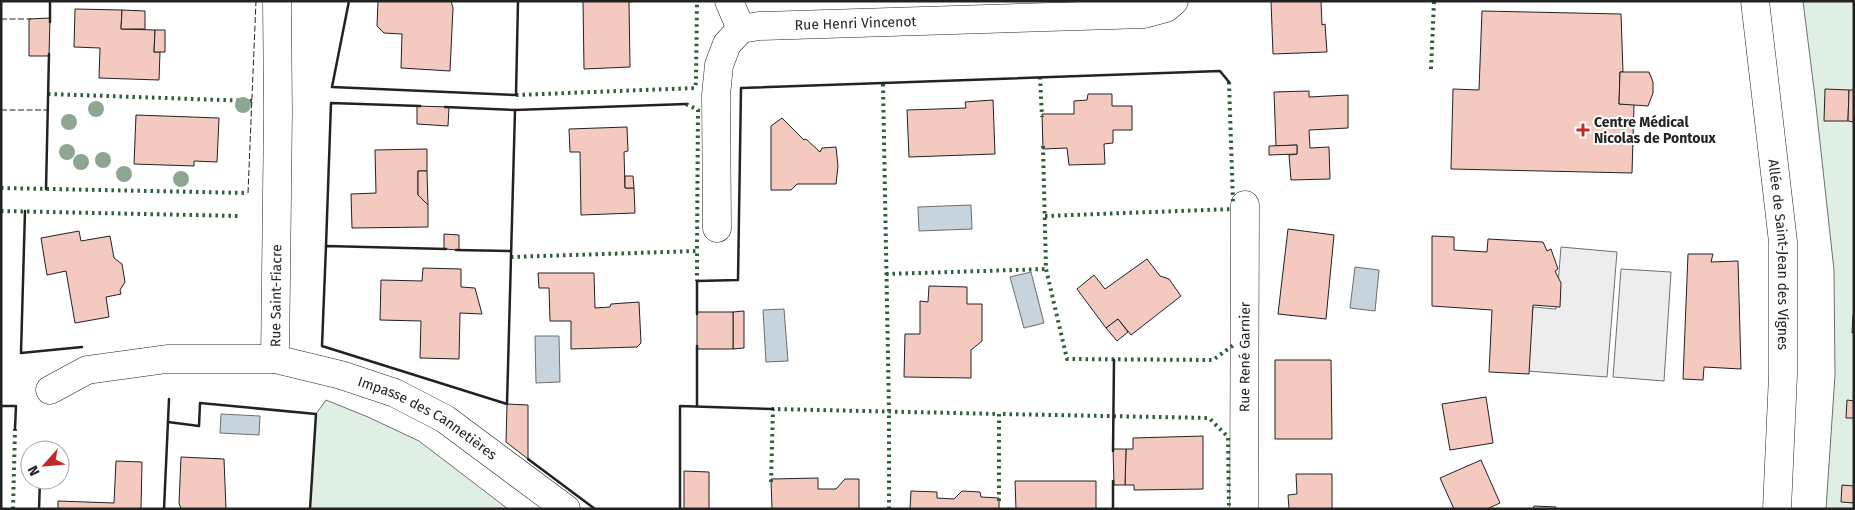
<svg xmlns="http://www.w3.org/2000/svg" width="1855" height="510" font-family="'Fira Sans',sans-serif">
<rect width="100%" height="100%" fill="#fff"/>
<g fill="#e0efe3" stroke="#6f6f6f">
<path d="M1803,1H1854V509H1826L1835,375L1834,270L1815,97Z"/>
<path d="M326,400L368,417L419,441L508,509H310L316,414Z"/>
</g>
<g fill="#ededed" stroke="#6f6f6f">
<path d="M1561,247L1617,252L1607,377L1527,371L1533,307L1556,309Z"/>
<path d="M1621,269L1671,272L1664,381L1613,377Z"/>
</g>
<g fill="#c7d3dd" stroke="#6f6f6f">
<path d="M971,205L972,229L919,231L918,207Z"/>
<path d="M1355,267L1379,270L1375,311L1350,308Z"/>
<path d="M1031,272L1044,323L1024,328L1010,277Z"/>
<path d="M784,309L788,361L766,362L763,310Z"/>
<path d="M535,336H559L560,382L536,383Z"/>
<path d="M221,414L260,416L259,435L220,433Z"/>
</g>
<g fill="#f3c9c0" stroke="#222">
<path d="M378,1H451L453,8L450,71L401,68L402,34L384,33L377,26Z"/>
<path d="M583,1H638L629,2L630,67L584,69Z"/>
<path d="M1271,1H1321L1322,25L1325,24L1327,52L1273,54Z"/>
<path d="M75,9L122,10L121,29L155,30L154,52H160L159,80L99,78L100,48L74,47Z"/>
<path d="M122,10L145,11V29H121Z"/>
<path d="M1482,11L1621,14L1623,72H1620L1619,104H1634L1632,173L1451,169L1453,89L1479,90Z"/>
<path d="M50,18L49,56H29V19Z"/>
<path d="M155,30H165V52H154Z"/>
<path d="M1620,72H1649L1653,82V93L1648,106L1619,104Z"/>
<path d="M1825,89L1849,90L1848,121H1824Z"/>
<path d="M1849,90H1854V122L1848,121Z"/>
<path d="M1309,91V97L1348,95V128L1309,130L1310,148L1329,147L1330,179L1291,180L1289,155L1297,154V145L1276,146L1274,92Z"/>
<path d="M1088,94H1112V106H1132V130H1113V143L1104,144L1105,164L1069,165L1067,148L1043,149L1042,114H1074V101L1087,100Z"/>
<path d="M993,100L995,154L909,157L907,110L966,108L965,102Z"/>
<path d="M417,106L449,107L448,126L417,124Z"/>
<path d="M136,115L219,118L217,162L194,161V166L134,164Z"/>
<path d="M782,118L804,140L806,139L820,152L822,148L836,147L838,166L836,184H797L791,190H771V126Z"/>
<path d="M627,127L628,151L624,152L625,188H634L635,213L581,215L580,152H570L569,129Z"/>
<path d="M1297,145V154L1269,155V146Z"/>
<path d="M427,149V171H418V195L428,205V227L352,228L351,194L376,193L375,150Z"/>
<path d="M418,171H427L428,205L418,195Z"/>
<path d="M625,176H633L634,188H625Z"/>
<path d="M1288,229L1334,235L1326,319L1278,314Z"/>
<path d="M79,231L81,241L110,236L114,258L122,264L125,282L120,290L121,294L106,297L109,317L75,323L66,271L47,275L41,238Z"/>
<path d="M444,234L459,235V250L444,249Z"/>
<path d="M1432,236L1454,237V250L1487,252L1488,239L1543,242L1547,251L1551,249L1558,269L1555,271L1561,283L1560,307L1533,305L1529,374L1489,372L1492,310L1432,306Z"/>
<path d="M1688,254H1713L1711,262L1738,261L1741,369L1704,367L1703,380L1683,379Z"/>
<path d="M1147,259L1160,276L1169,279L1181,296L1131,335L1118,319L1106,328L1077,289L1094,275L1105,289Z"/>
<path d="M423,268L461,269V287L475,288L482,314L460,313L459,359L420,358L421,321L380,320L381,280L422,281Z"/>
<path d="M538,273H594L595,308L610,307L611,304L639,302L641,343L637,347L571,349V321H550L549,288H539Z"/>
<path d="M929,286L967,287V304H982V341L971,350V378L904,377L905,334H920V301L928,302Z"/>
<path d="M744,311V348L733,349V312Z"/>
<rect x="697" y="312" width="36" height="37"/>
<path d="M1853,315H1854V333H1852Z"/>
<path d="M1118,319L1128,332L1117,341L1106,328Z"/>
<path d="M1275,360H1331L1332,439H1275Z"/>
<path d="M1486,397L1493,443L1450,450L1442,404Z"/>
<path d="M1847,400L1854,401V418H1846Z"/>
<path d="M507,404L528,405V459L506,442Z"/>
<path d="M1203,436V489L1134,490V485H1125L1126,449H1133V438Z"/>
<path d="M1113,449H1126L1125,485H1114Z"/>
<path d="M181,457L224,459L226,509H181L179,503Z"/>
<path d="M1481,460L1500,503L1487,509H1454L1440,478Z"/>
<path d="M116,461L142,462L141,509H58V501L114,503Z"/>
<path d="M684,471L709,472V509H684Z"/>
<path d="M1296,474H1332V509H1289L1288,495L1297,494Z"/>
<path d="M818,478V489H836L845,479H859V509H772L771,479Z"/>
<path d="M1015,481H1096V509H1016Z"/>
<path d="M1842,485L1854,486V503L1841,502Z"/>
<path d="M911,491L937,492V498L954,499L962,491L980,492L981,497L999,498V509H910Z"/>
<path d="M1534,506L1556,507L1555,509H1533Z"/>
</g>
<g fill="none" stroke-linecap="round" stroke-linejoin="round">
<defs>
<g id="minor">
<path d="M729,1L741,29"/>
<path id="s1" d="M1755,1L1783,242V375L1777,509"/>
<path id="s2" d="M717,228L716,95L719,65L727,44L741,29L759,26L1144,14L1166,8L1174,1"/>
<path id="s3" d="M275,359L341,375L395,393L445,419L566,509"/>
<path id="s4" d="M50,390L87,370L167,359H275L278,112L277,1"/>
<path id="s5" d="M1244,509L1245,205"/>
</g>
</defs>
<use href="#minor" stroke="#222" stroke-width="29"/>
<use href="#minor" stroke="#fff" stroke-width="28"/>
<g stroke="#2f5e38" stroke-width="4" stroke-dasharray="2.5 4" stroke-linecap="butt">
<path d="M1431,69L1434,1"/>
<path d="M1040,77L1042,117"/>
<path d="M1229,82L1233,202"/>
<path d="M883,84L889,412V509"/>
<path d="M48,94L252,101"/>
<path d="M516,95L695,88L696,82L697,1"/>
<path d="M686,104L698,110L697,251"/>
<path d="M1043,146L1046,269L1067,359L1213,360L1235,344"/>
<path d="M1,188L248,193"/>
<path d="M1,211L239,216"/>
<path d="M1045,216L1233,209"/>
<path d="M511,257L697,251V281"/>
<path d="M886,274L1046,269"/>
<path d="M771,482L773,409L999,414"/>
<path d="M999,501V414L1209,418L1228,437L1229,509"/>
<path d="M13,509L15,429"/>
</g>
<g stroke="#222" stroke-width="1" stroke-dasharray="6 2.5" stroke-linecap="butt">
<path d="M1,19H31"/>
<path d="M1,110H47"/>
<path d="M248,193L256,1"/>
</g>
<g stroke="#222" stroke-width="2.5">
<path d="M349,1L332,87L516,95L518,1"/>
<path d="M50,22V1"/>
<path d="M445,107L515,110"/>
<path d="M46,189L49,54"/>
<path d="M25,211L21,353L82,347"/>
<path d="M326,246L331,103L420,106"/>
<path d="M446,249L326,246L322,346L507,404L515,110L686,104"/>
<path d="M456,250L511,251"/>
<path d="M697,314V281L738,280L741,88L1220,71L1229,82"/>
<path d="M1,406H16L15,429"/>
<path d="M697,406V346"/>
<path d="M168,422L199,426L200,403L316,414L310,509"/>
<path d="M42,450V446"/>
<path d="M1113,451L1114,360"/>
<path d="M528,459L595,509"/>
<path d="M39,509L40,480"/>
<path d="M164,509L169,399"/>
<path d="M680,509V406L773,409"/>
<path d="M1113,509V481"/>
</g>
</g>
<g fill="#8da692">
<circle cx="243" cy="105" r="8"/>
<circle cx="96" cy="109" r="8"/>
<circle cx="69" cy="122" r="8"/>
<circle cx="67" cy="152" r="8"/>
<circle cx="103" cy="160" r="8"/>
<circle cx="81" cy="162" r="8"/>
<circle cx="124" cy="174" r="8"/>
<circle cx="181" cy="179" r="8"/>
</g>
<path fill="#c62828" stroke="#fff" stroke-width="2" d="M1580.5 122.5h5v5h5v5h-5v5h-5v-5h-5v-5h5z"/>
<g text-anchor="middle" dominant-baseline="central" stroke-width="4" stroke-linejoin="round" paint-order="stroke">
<g font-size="14" fill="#222" stroke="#fff">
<text stroke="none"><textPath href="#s2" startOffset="321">Rue Henri Vincenot</textPath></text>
<text stroke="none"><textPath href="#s1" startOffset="255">Allée de Saint-Jean des Vignes</textPath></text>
<text stroke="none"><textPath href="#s4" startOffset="294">Rue Saint-Fiacre</textPath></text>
<text stroke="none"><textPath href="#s5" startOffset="152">Rue René Garnier</textPath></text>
<text stroke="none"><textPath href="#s3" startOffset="165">Impasse des Cannetières</textPath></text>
</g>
<g font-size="14" font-weight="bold" fill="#222" stroke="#fff" text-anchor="start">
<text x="1594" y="122">Centre Médical<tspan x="1594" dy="16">Nicolas de Pontoux</tspan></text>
</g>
</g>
<rect width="1855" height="510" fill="none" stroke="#222222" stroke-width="5"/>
<g transform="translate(45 465) rotate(243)"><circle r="24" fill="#ffffff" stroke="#a7a7a7"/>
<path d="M0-4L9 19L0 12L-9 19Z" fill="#c62828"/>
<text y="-8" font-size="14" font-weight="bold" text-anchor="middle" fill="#222222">N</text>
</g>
</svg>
